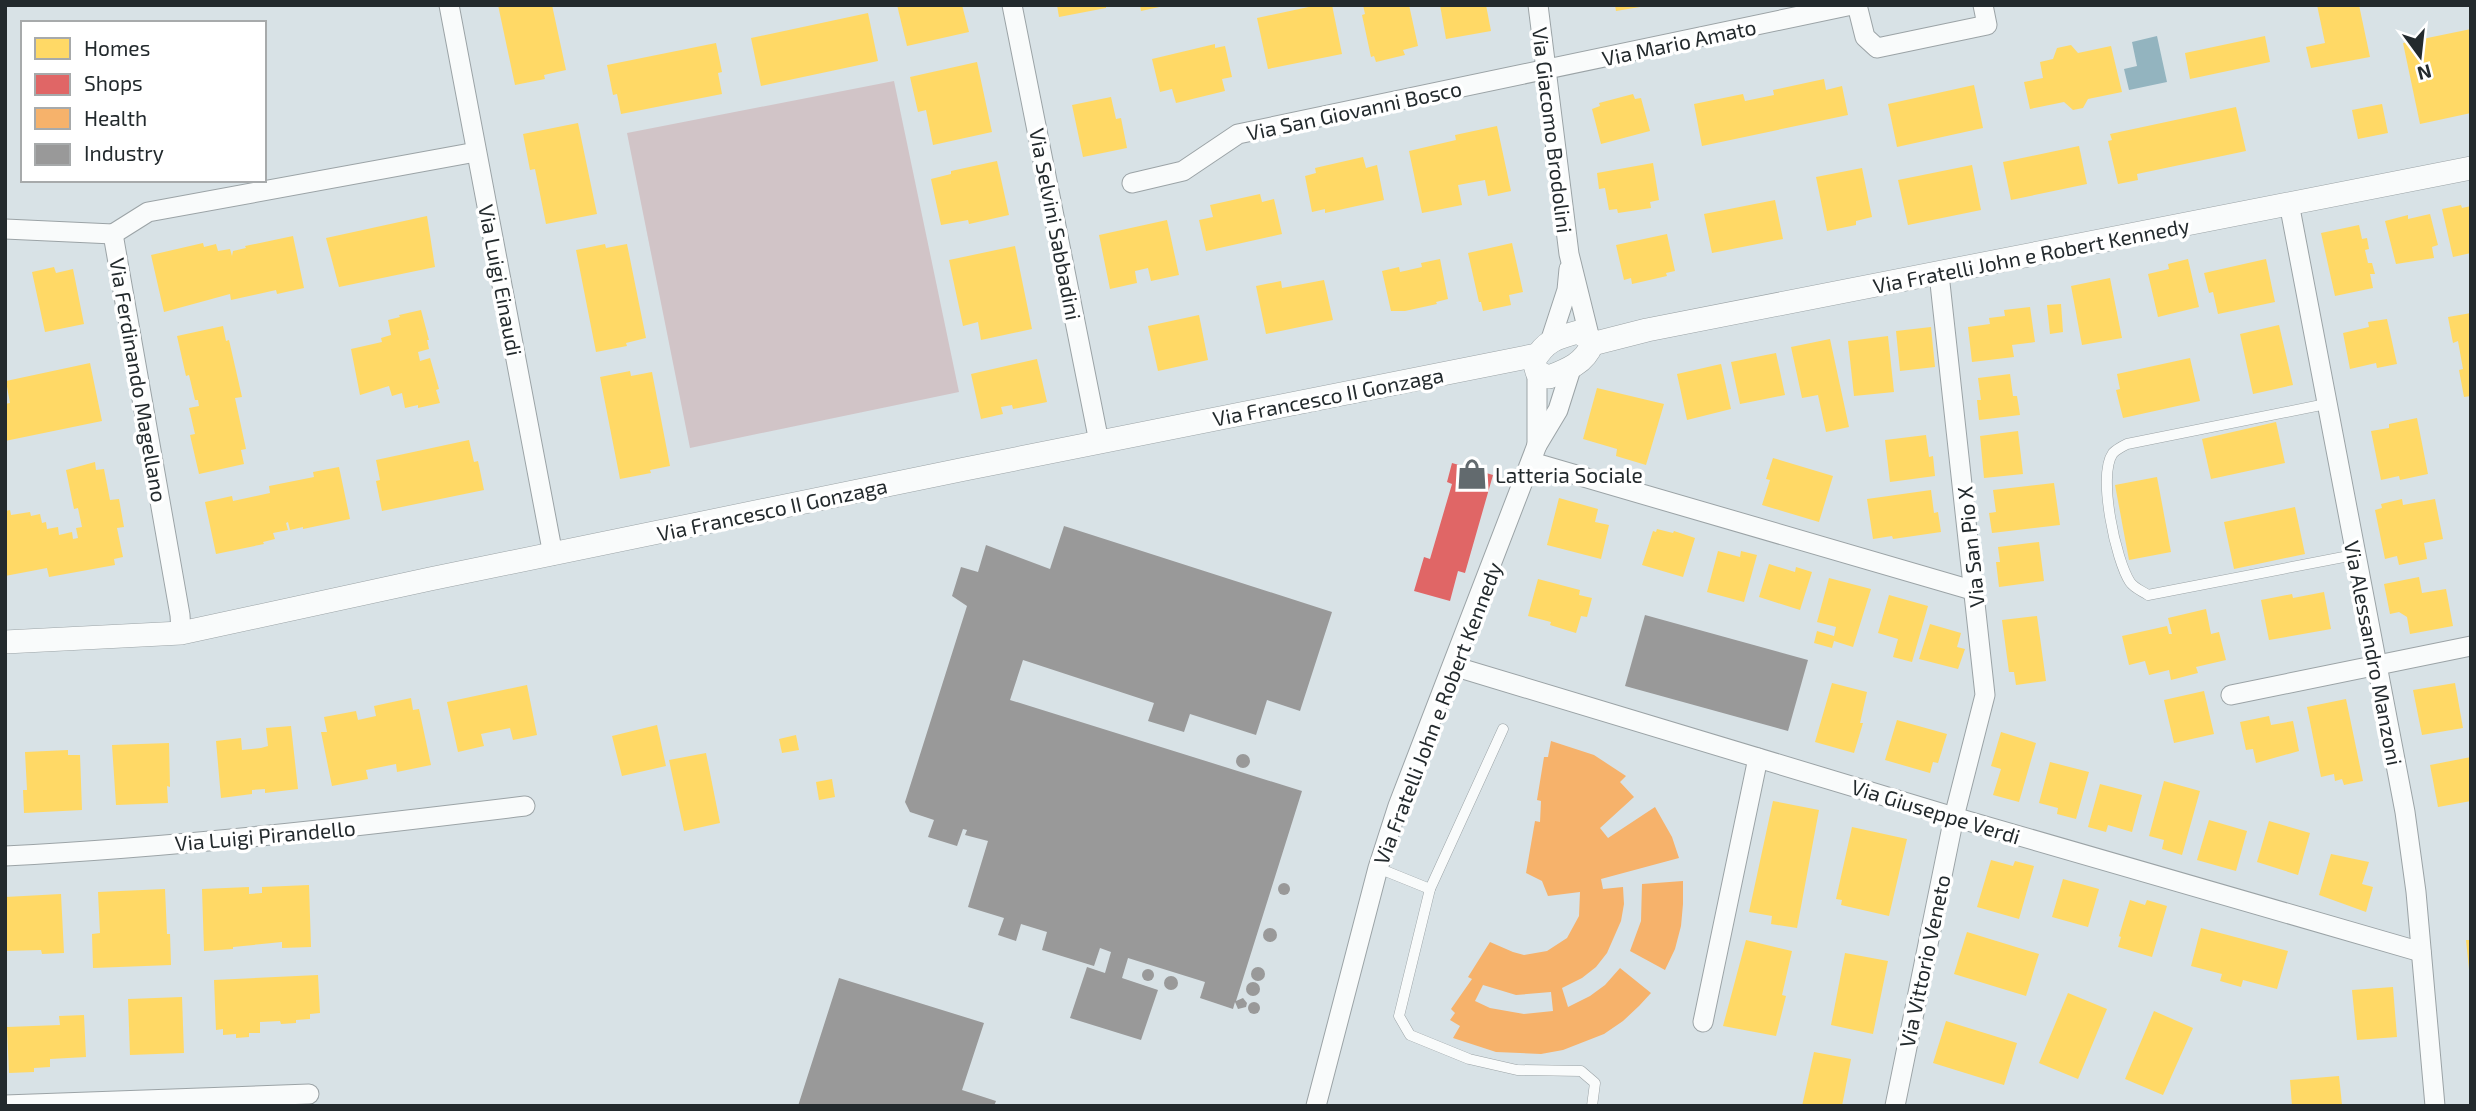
<svg xmlns="http://www.w3.org/2000/svg" width="2476" height="1111" font-family="'Exo 2',sans-serif">
<rect width="100%" height="100%" fill="#d8e2e6"/>
<path fill="#d1c4c7" d="M894,81L959,392L690,448L627,133Z"/>
<path fill="#93b4bf" d="M2157,36L2167,82L2129,90L2124,69L2137,66L2132,42Z"/>
<g fill="#ffd966">
<path d="M498,5H552L566,70L544,75L545,79L515,85Z"/>
<path d="M897,5H962L969,32L907,46Z"/>
<path d="M1057,5H1106V8L1059,17Z"/>
<path d="M1140,5H1164V6L1141,11Z"/>
<path d="M1318,5H1332L1342,54L1268,69L1257,18Z"/>
<path d="M1363,5H1409L1418,46L1403,50L1405,55L1376,62L1374,56L1371,57L1362,15L1365,14Z"/>
<path d="M1440,5H1486L1491,31L1446,39Z"/>
<path d="M1615,5H1640V7L1616,11Z"/>
<path d="M2317,5H2359L2370,57L2311,68L2306,47L2325,43Z"/>
<path d="M868,13L878,61L761,86L751,38Z"/>
<path d="M2471,29V113L2420,124L2403,43Z"/>
<path d="M2265,36L2270,62L2190,79L2185,53Z"/>
<path d="M716,43L722,72L718,73L722,94L621,114L617,94L613,95L607,65Z"/>
<path d="M1215,44V48L1225,46L1232,77L1222,79L1225,91L1176,103L1172,89L1160,92L1152,59Z"/>
<path d="M2071,45L2078,53L2111,46L2122,92L2088,99L2083,108L2073,110L2064,102L2030,109L2024,82L2043,78L2040,62L2053,59L2057,48Z"/>
<path d="M977,62L992,132L933,145L926,110L918,112L910,77Z"/>
<path d="M1824,79L1826,90L1842,86L1848,115L1702,146L1694,104L1743,94L1745,101L1774,95L1773,90Z"/>
<path d="M1974,85L1983,128L1897,147L1888,104Z"/>
<path d="M1633,94L1635,99L1641,98L1650,131L1601,144L1592,109L1600,106L1599,103Z"/>
<path d="M1111,97L1116,119L1121,118L1127,148L1083,157L1072,105Z"/>
<path d="M2382,104L2388,133L2358,139L2352,110Z"/>
<path d="M2236,107L2246,151L2137,174L2138,180L2118,184L2108,141L2112,140L2110,134Z"/>
<path d="M578,123L597,214L546,224L535,169L530,170L523,134Z"/>
<path d="M1497,126L1511,191L1488,196L1485,180L1458,185L1462,205L1422,213L1409,151L1456,140L1455,135Z"/>
<path d="M2079,146L2087,184L2011,200L2003,162Z"/>
<path d="M1363,157L1366,168L1377,165L1384,200L1325,213V209L1312,212L1305,176L1316,173L1315,168Z"/>
<path d="M997,161L1009,215L969,224L968,220L941,225L931,179L951,174V171Z"/>
<path d="M1653,163L1659,200L1650,202L1651,208L1618,213L1617,209L1609,210L1605,188L1599,189L1597,173Z"/>
<path d="M1972,165L1981,210L1908,225L1898,180Z"/>
<path d="M1862,168L1872,217L1856,221V225L1827,231L1816,177Z"/>
<path d="M1260,194L1262,202L1274,199L1282,234L1206,251L1199,220L1213,217L1210,205Z"/>
<path d="M1775,200L1783,239L1712,253L1704,214Z"/>
<path d="M2461,205L2462,208L2471,206V253L2453,257L2442,209Z"/>
<path d="M2430,214L2438,245L2432,247L2434,258L2396,264L2385,221L2408,215V219Z"/>
<path d="M427,216L435,267L339,287L326,238Z"/>
<path d="M1167,220L1179,275L1151,281L1148,268L1135,271L1137,283L1110,289L1099,235Z"/>
<path d="M2359,225L2362,239L2367,238L2369,249L2365,250L2368,263H2372L2375,274H2370L2373,288L2335,296L2321,233Z"/>
<path d="M1667,234L1675,271L1666,273L1667,276L1632,284L1631,278L1624,280L1616,245Z"/>
<path d="M293,236L304,288L277,294L276,290L231,300L230,294L164,312L151,255L203,243L204,247L216,244L218,251L230,249L232,256L233,251L246,248L245,246Z"/>
<path d="M1512,243L1523,292L1509,295L1511,305L1483,311L1481,302H1479L1468,253Z"/>
<path d="M605,244L606,248L627,244L646,338L626,343L627,346L596,352L576,250Z"/>
<path d="M1015,246L1032,329L981,340L978,322L963,326L949,260Z"/>
<path d="M1440,259L1448,299L1436,302L1437,304L1405,311H1391L1382,271L1399,267L1400,272L1422,267L1421,263Z"/>
<path d="M2188,259L2199,307L2158,317L2148,274L2169,269L2168,264Z"/>
<path d="M2266,259L2275,302L2218,314L2213,292L2209,293L2204,273Z"/>
<path d="M54,267L56,273L73,269L84,324L45,332L32,272Z"/>
<path d="M2110,278L2122,338L2082,345L2071,286Z"/>
<path d="M1324,280L1333,320L1266,334L1256,286L1281,281L1282,288Z"/>
<path d="M2061,304L2063,332L2050,334L2047,305Z"/>
<path d="M2030,307L2035,342L2012,345L2014,357L1972,362L1968,327L1990,324L1989,318L2005,316L2004,310Z"/>
<path d="M421,310L429,340H427L429,349L418,352L420,361L430,358L439,389L436,390L440,403L418,408V405L405,408L402,393L392,396L389,386L360,395L351,349L382,342L381,338L391,335L388,320L400,317L399,315Z"/>
<path d="M2471,313V396L2464,397L2459,370L2463,369L2458,341L2453,343L2448,317Z"/>
<path d="M1199,315L1208,360L1158,371L1148,326Z"/>
<path d="M2387,319L2397,364L2377,368L2376,363L2350,369L2343,333L2369,327L2368,322Z"/>
<path d="M2279,325L2293,385L2253,394L2240,334Z"/>
<path d="M223,326L226,341L229,340L242,397L235,398L246,449L241,450L244,464L199,474L190,435L195,434L189,408L199,406L198,400H195L189,375L186,376L177,336Z"/>
<path d="M1931,327L1935,367L1900,371L1896,331Z"/>
<path d="M1888,336L1894,392L1854,396L1848,341Z"/>
<path d="M1830,339L1849,427L1826,432L1818,395L1802,398L1791,347Z"/>
<path d="M1776,353L1785,395L1740,404L1731,362Z"/>
<path d="M2190,358L2200,401L2123,418L2116,390L2120,389L2117,374Z"/>
<path d="M1037,359L1047,402L1013,409L1012,405L1001,407L1003,414L981,419L971,374Z"/>
<path d="M90,363L102,421L5,441V404L10,403L6,381Z"/>
<path d="M1721,364L1731,409L1687,420L1677,374Z"/>
<path d="M630,371L631,376L652,372L670,466L650,470L651,473L620,479L600,377Z"/>
<path d="M2010,374L2013,396H2017L2020,415L1979,420L1977,400H1981L1978,378Z"/>
<path d="M1597,388L1664,404L1646,465L1616,456L1617,449L1583,439Z"/>
<path d="M2417,418L2428,474L2400,480L2399,476L2381,480L2371,431L2389,428V424Z"/>
<path d="M2276,422L2285,463L2211,479L2202,439Z"/>
<path d="M2018,431L2023,474L1984,478L1980,436Z"/>
<path d="M1926,435L1929,457L1933,456L1935,476L1890,482L1885,440Z"/>
<path d="M469,440L474,462L478,461L484,490L382,511L376,481L380,480L376,460Z"/>
<path d="M1773,458L1833,476L1819,522L1762,505L1770,480L1766,479Z"/>
<path d="M95,462L96,470L104,469L110,500L119,499L124,527L117,528L123,557L114,559L115,565L49,577L47,568L5,576V511L10,510L11,515L30,512L31,516L40,514L42,523L46,522L47,529L58,527L59,535L72,532L73,539L78,538L76,528L82,527L78,508L74,509L66,470Z"/>
<path d="M339,467L350,519L303,529V527L290,530L288,522L286,523L288,530L273,533L275,539L263,542L264,544L216,554L205,502L232,496L233,501L270,493L269,486L314,477L313,472Z"/>
<path d="M2157,477L2171,552L2129,560L2115,485Z"/>
<path d="M2054,483L2060,525L1992,533L1989,513L1996,512L1993,490Z"/>
<path d="M1931,490L1934,513L1938,512L1941,532L1893,539L1892,536L1873,539L1867,499Z"/>
<path d="M1559,498L1598,509L1595,522L1609,525L1601,559L1547,545Z"/>
<path d="M2402,499L2403,505L2435,499L2443,539L2424,543L2427,559L2399,565L2397,556L2385,559L2375,510L2382,508L2381,504Z"/>
<path d="M2295,507L2305,554L2234,569L2224,522Z"/>
<path d="M1657,529L1673,533L1674,531L1695,538L1683,577L1642,565L1653,531L1656,532Z"/>
<path d="M2039,542L2044,581L1999,587L1996,562H2000L1998,547Z"/>
<path d="M1718,551L1740,557L1741,551L1757,555L1744,602L1707,592Z"/>
<path d="M1769,564L1795,572L1796,567L1812,572L1800,610L1759,597Z"/>
<path d="M2419,577L2422,593L2446,589L2453,626L2410,634L2407,617L2399,612L2390,614L2384,584Z"/>
<path d="M1829,578L1871,589L1853,647L1834,641L1832,648L1814,643L1817,631L1834,636L1836,627L1817,622Z"/>
<path d="M1538,579L1580,590L1579,595L1592,598L1587,617L1581,616L1576,633L1550,625L1551,622L1528,616Z"/>
<path d="M2324,592L2331,629L2269,640L2261,600L2292,594L2293,598Z"/>
<path d="M1889,595L1928,606L1912,662L1893,657L1898,639L1878,633Z"/>
<path d="M2206,609L2211,634L2219,632L2226,660L2196,667L2198,673L2171,680L2169,670L2149,675L2145,661L2129,665L2122,636L2167,626L2169,634H2172L2168,618Z"/>
<path d="M2037,616L2046,681L2016,685L2014,672H2009L2002,620Z"/>
<path d="M1930,624L1961,633L1957,647L1965,649L1958,669L1919,659Z"/>
<path d="M1832,683L1867,692L1860,723H1863L1854,753L1815,742Z"/>
<path d="M2455,683L2463,728L2422,735L2413,690Z"/>
<path d="M527,685L537,735L513,740L510,728L481,734L484,746L458,752L447,702Z"/>
<path d="M2204,691L2214,734L2174,743L2164,700Z"/>
<path d="M411,698L413,710L419,709L431,765L397,772L396,764L366,770L368,779L332,786L321,732H327L324,717L356,711L358,720L376,716L374,706Z"/>
<path d="M2346,699L2363,781L2344,785L2342,779L2335,781L2334,774L2321,777L2307,707Z"/>
<path d="M2269,716L2271,725L2293,721L2299,751L2256,763L2253,749L2246,750L2240,722Z"/>
<path d="M1897,720L1947,734L1938,763L1933,762L1930,773L1885,760Z"/>
<path d="M657,725L666,766L622,776L612,736Z"/>
<path d="M291,726L298,789L265,793V789L252,790V794L221,798L216,741L241,738L242,750L261,748L268,746L266,728Z"/>
<path d="M2001,732L2036,743L2019,802L1993,795L2001,769L1991,766Z"/>
<path d="M796,735L799,750L782,753L779,739Z"/>
<path d="M169,743L170,787L167,786L168,803L116,805L112,745Z"/>
<path d="M68,750V755H80L82,810L24,813L23,790H27L25,752Z"/>
<path d="M706,753L720,823L684,831L669,760Z"/>
<path d="M2471,757V801L2438,807L2430,765Z"/>
<path d="M2050,762L2089,772L2076,819L2057,814L2058,808L2039,803Z"/>
<path d="M832,779L835,797L819,800L816,782Z"/>
<path d="M2164,781L2200,791L2182,855L2162,849L2164,840L2149,836Z"/>
<path d="M2100,784L2142,795L2132,832L2108,825L2106,832L2088,827Z"/>
<path d="M1773,801L1819,810L1797,928L1771,924L1772,916L1749,912Z"/>
<path d="M2209,820L2247,831L2236,871L2197,860Z"/>
<path d="M2269,821L2310,833L2298,875L2257,862Z"/>
<path d="M1852,827L1907,839L1889,916L1841,905L1842,900L1836,899Z"/>
<path d="M2331,854L2369,862L2362,884L2373,887L2366,912L2319,895Z"/>
<path d="M1991,860L2013,866L2015,861L2034,866L2019,919L1977,907Z"/>
<path d="M2063,879L2099,889L2088,927L2052,917Z"/>
<path d="M309,885L311,947L282,948V942L233,947V949L204,951L202,889L249,887V894L262,893V887Z"/>
<path d="M165,889L167,934H170L171,965L93,968L92,934L100,933L98,892Z"/>
<path d="M61,894L64,953L42,954L41,950L5,951V897Z"/>
<path d="M2130,900L2145,905L2147,900L2167,906L2152,957L2118,947L2121,937L2119,936Z"/>
<path d="M2201,928L2288,951L2277,989L2243,980L2241,987L2220,981L2222,974L2191,966Z"/>
<path d="M1967,932L2039,954L2026,996L1954,974Z"/>
<path d="M1746,940L1792,951L1782,995L1786,996L1776,1036L1723,1026Z"/>
<path d="M2466,940H2471V969H2469Z"/>
<path d="M1845,953L1888,961L1873,1034L1831,1025Z"/>
<path d="M318,975L320,1013L310,1014V1019L296,1020V1023L281,1024L280,1021L260,1022V1033H249V1037L236,1038V1034L223,1035V1029L216,1030L214,980Z"/>
<path d="M2393,987L2397,1037L2357,1040L2352,990Z"/>
<path d="M2068,993L2107,1009L2078,1079L2039,1063Z"/>
<path d="M182,997L184,1053L130,1055L128,999Z"/>
<path d="M2154,1011L2193,1028L2163,1095L2125,1079Z"/>
<path d="M84,1015L86,1057L50,1059V1067L34,1068V1072L9,1073L7,1027L60,1025L59,1016Z"/>
<path d="M1946,1021L2017,1043L2004,1085L1933,1063Z"/>
<path d="M1814,1052L1851,1059L1842,1106H1802Z"/>
<path d="M2339,1076L2342,1105L2292,1106L2290,1080Z"/>
</g>
<path fill="#e06666" d="M1452,463L1493,475L1465,573L1458,571L1450,601L1414,591L1424,557L1430,559L1452,484L1447,482Z"/>
<g fill="#f6b26b" fill-rule="evenodd">
<path d="M1551,741L1594,755L1626,776L1620,782L1634,797L1600,828L1608,838L1655,807L1672,837L1679,858L1601,879L1603,889L1623,887L1624,904L1621,921L1607,953L1596,967L1582,978L1562,988L1568,1007L1590,996L1605,985L1620,968L1651,993L1639,1006L1623,1021L1604,1034L1563,1050L1541,1054L1496,1052L1453,1038L1460,1026L1450,1020L1455,1013L1451,1009L1472,979L1468,977L1490,942L1513,952L1524,955L1547,951L1567,938L1579,916L1580,892L1548,896L1542,881L1526,873L1535,821L1540,822L1541,801L1537,800L1544,757H1548ZM1483,985L1516,995L1551,992L1553,1011L1524,1014L1490,1008L1475,1001Z"/>
<path d="M1683,881V904L1681,926L1675,949L1665,970L1630,951L1641,921L1642,884Z"/>
</g>
<g fill="#999">
<path d="M1064,526L1332,612L1300,711L1267,700L1256,735L1190,714L1184,732L1148,721L1154,703L1023,660L1010,700L1302,791L1236,1001L1243,998L1247,1003L1246,1007L1238,1009L1235,1002L1233,1009L1200,998L1205,982L1128,958L1122,978L1158,990L1141,1040L1070,1018L1087,967L1105,973L1111,952L1100,948L1094,966L1042,950L1047,932L1021,924L1016,941L998,935L1004,918L968,907L988,841L965,835L967,830L963,829L957,846L928,837L934,820L910,812L905,802L967,606L952,596L961,567L978,572L986,545L1050,569Z"/>
<path d="M1645,615L1808,660L1788,731L1625,686Z"/>
<circle cx="1243" cy="761" r="7"/>
<circle cx="1284" cy="889" r="6"/>
<circle cx="1270" cy="935" r="7"/>
<circle cx="1258" cy="974" r="7"/>
<circle cx="1148" cy="975" r="6"/>
<circle cx="1171" cy="983" r="7"/>
<path d="M839,978L984,1023L962,1090L996,1101L994,1106H798Z"/>
<circle cx="1253" cy="989" r="7"/>
<circle cx="1254" cy="1008" r="6"/>
</g>
<g fill="none" stroke-linecap="round" stroke-linejoin="round">
<defs>
<g id="service">
<path d="M2326,404L2127,444C2123,446 2116,450 2113,453C2097,475 2116,561 2130,582C2134,588 2142,591 2148,595L2354,555"/>
<path d="M1378,868L1430,889L1399,1016L1410,1035L1469,1059L1517,1070L1581,1071L1595,1083L1592,1106"/>
<path d="M1430,889L1503,729"/>
</g>
<g id="minor">
<path d="M449,5L553,555"/>
<path d="M1012,5L1099,442"/>
<path d="M1538,5L1569,254L1590,339"/>
<path d="M1857,5L1865,37L1877,48L1987,25L1983,5"/>
<path d="M1132,183L1183,171L1238,134L1852,5"/>
<path d="M2289,203L2405,812L2416,892L2435,1106"/>
<path d="M5,229L113,234"/>
<path d="M113,234L180,615L181,633"/>
<path d="M113,234L148,212L476,152"/>
<path d="M1550,342L1567,290L1569,269"/>
<path d="M1537,372V445"/>
<path d="M1532,462L1975,591"/>
<path d="M1453,666L1954,817L2421,952"/>
<path d="M2231,695L2471,646"/>
<path d="M5,856C179,847 352,827 525,806"/>
<path d="M1703,1022L1758,758"/>
<path d="M5,1105L309,1094"/>
<path d="M1316,1106L1378,868L1398,806L1537,445L1558,410L1571,369"/>
<path d="M1895,1106L1954,817L1985,695L1939,274"/>
</g>
<g id="tertiary">
<path d="M1578,332L1590,339L1592,344C1585,363 1567,370 1549,377L1537,372L1534,361C1545,341 1556,338 1578,332Z"/>
<path d="M1592,344L1647,330L2471,168"/>
<path d="M5,642L181,633L430,579L965,469L1537,355"/>
</g>
</defs>
<use href="#service" stroke="#9ba3a6" stroke-width="11"/>
<use href="#minor" stroke="#9ba3a6" stroke-width="21"/>
<use href="#tertiary" stroke="#9ba3a6" stroke-width="24"/>
<use href="#service" stroke="#f9fbfb" stroke-width="10"/>
<use href="#minor" stroke="#f9fbfb" stroke-width="19"/>
<use href="#tertiary" stroke="#f9fbfb" stroke-width="23"/>
</g>
<defs>
<symbol id="shop-bare" viewBox="-9 -9 18 18"><path d="M-5-2.5h2.3a2.7 3.5 0 0 1 5.4 0H5L5.5 6h-11ZM-1.5-2.5h3a1.5 2.3 0 0 0-3 0Z" fill="#626a6e" stroke="#fff" stroke-width="2.5" paint-order="stroke"/></symbol>
</defs>
<g fill-rule="evenodd">
<use href="#shop-bare" x="1450" y="452" width="44" height="44"/>
</g>
<g text-anchor="middle" dominant-baseline="central" stroke-width="7" stroke-linejoin="round" paint-order="stroke">
<g font-size="21" fill="#232a2d" stroke="#fff">
<text transform="translate(1679 42) rotate(-12)">Via Mario Amato</text>
<text transform="translate(1354 110) rotate(-12)">Via San Giovanni Bosco</text>
<text transform="translate(1553 130) rotate(83)">Via Giacomo Brodolini</text>
<text transform="translate(1056 224) rotate(79)">Via Selvini Sabbadini</text>
<text transform="translate(2031 255) rotate(-11)">Via Fratelli John e Robert Kennedy</text>
<text transform="translate(501 280) rotate(79)">Via Luigi Einaudi</text>
<text transform="translate(139 380) rotate(80)">Via Ferdinando Magellano</text>
<text transform="translate(1328 396) rotate(-11)">Via Francesco II Gonzaga</text>
<text transform="translate(772 509) rotate(-12)">Via Francesco II Gonzaga</text>
<text transform="translate(1970 547) rotate(-96)">Via San Pio X</text>
<text transform="translate(2374 653) rotate(79)">Via Alessandro Manzoni</text>
<text transform="translate(1437 713) rotate(-69)">Via Fratelli John e Robert Kennedy</text>
<text transform="translate(1936 811) rotate(17)">Via Giuseppe Verdi</text>
<text transform="translate(265 835) rotate(-5)">Via Luigi Pirandello</text>
<text transform="translate(1924 961) rotate(-78)">Via Vittorio Veneto</text>
</g>
<g font-size="21" fill="#232a2d" stroke="#fff" text-anchor="start">
<text x="1495" y="474">Latteria Sociale</text>
</g>
</g>
<rect width="2476" height="1111" fill="none" stroke="#232a2d" stroke-width="14"/>
<rect x="21" y="21" width="245" height="161" fill="#ffffff" stroke="#a7aaab" stroke-width="2"/>
<rect x="35" y="38" width="35" height="21" fill="#ffd966" stroke="#a7aaab" stroke-width="2"/>
<text x="84" y="56" font-size="21" fill="#232a2d">Homes</text>
<rect x="35" y="74" width="35" height="21" fill="#e06666" stroke="#a7aaab" stroke-width="2"/>
<text x="84" y="91" font-size="21" fill="#232a2d">Shops</text>
<rect x="35" y="108" width="35" height="21" fill="#f6b26b" stroke="#a7aaab" stroke-width="2"/>
<text x="84" y="126" font-size="21" fill="#232a2d">Health</text>
<rect x="35" y="144" width="35" height="21" fill="#999999" stroke="#a7aaab" stroke-width="2"/>
<text x="84" y="161" font-size="21" fill="#232a2d">Industry</text>
<g transform="translate(2420 56) rotate(165)" stroke="#ffffff" stroke-width="5" paint-order="stroke">
<path d="M0-5L12 26L0 18L-12 26Z" fill="#232a2d"/>
<text y="-10" font-size="19" font-weight="bold" text-anchor="middle" fill="#232a2d">N</text>
</g>
</svg>
